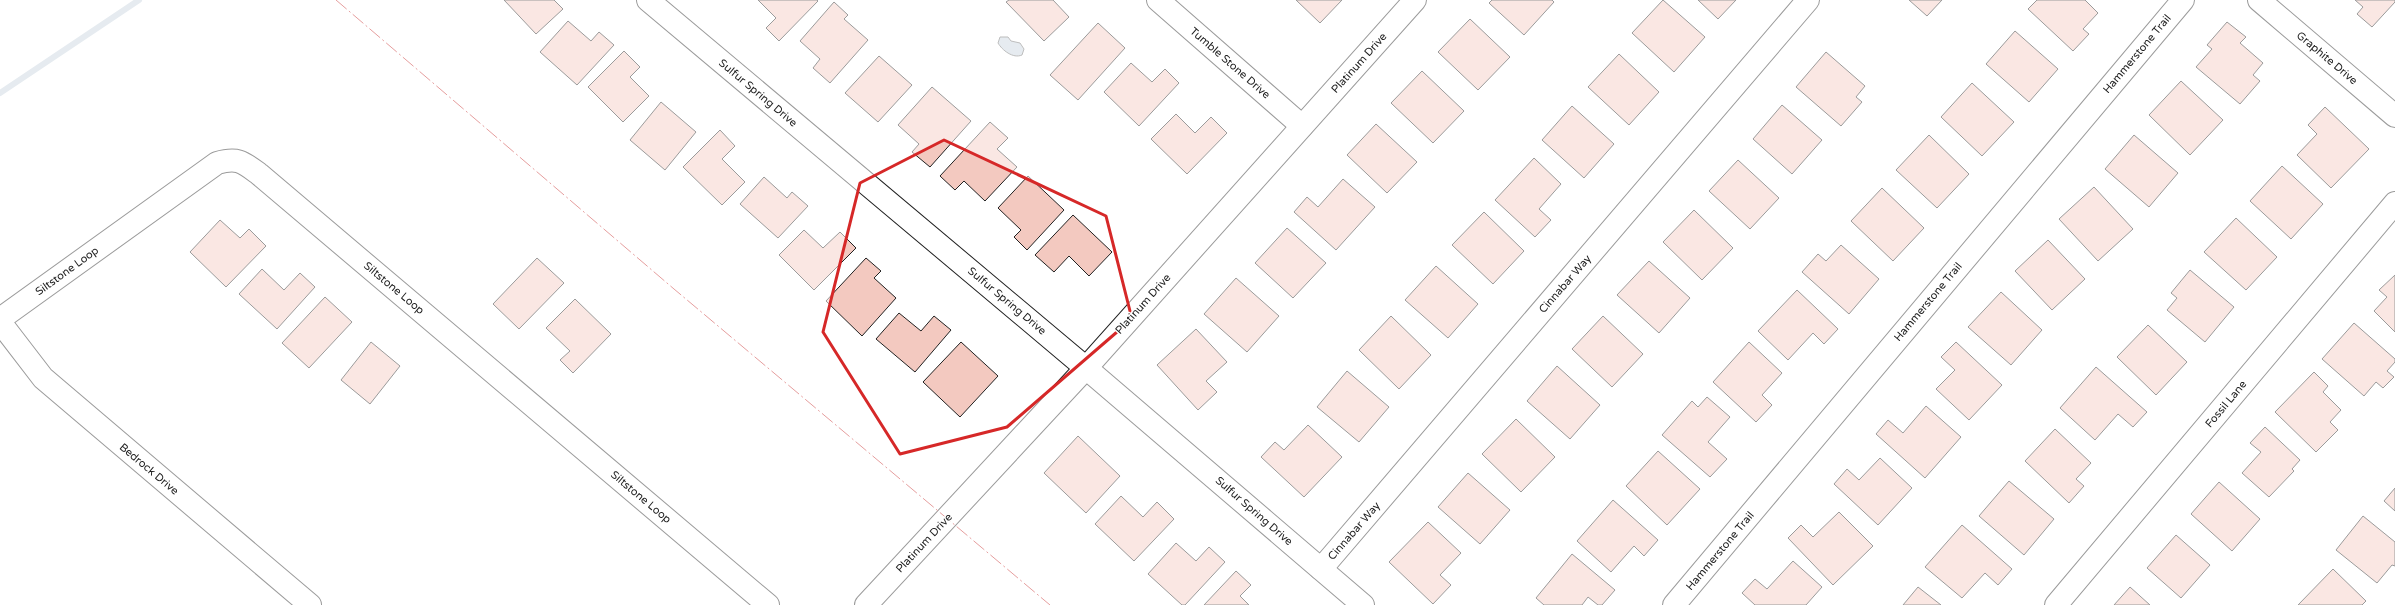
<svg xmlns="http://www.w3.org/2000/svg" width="2395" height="605" font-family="'Varela Round',sans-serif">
<rect width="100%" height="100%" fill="#fff"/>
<path fill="#c7d3dd" stroke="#6f6f6f" d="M1000,37H1008L1011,41L1020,43L1024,49L1022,55C1013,59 1002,50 998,43Z"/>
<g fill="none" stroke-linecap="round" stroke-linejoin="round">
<path stroke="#c7d3dd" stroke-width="6" d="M0,93L139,0"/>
</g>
<g fill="#f3c9c0" stroke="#222">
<path d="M504,0H554L563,9L536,34Z"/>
<path d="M758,0H817L818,1L779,41L766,28L776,18Z"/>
<path d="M1009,0H1053L1069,17L1044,41L1006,2Z"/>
<path d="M1296,0H1342L1320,23Z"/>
<path d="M1492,0H1552L1554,2L1524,35L1489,3Z"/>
<path d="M1663,0L1705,37L1674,72L1632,33Z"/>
<path d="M1698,0H1736L1718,19Z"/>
<path d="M1909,0H1942L1927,16Z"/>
<path d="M2037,0H2085L2098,13L2083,29L2089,34L2073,51L2028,9Z"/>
<path d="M2355,0H2395V2L2372,27L2357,14L2363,7Z"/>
<path d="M834,2L848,15L844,19L868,40L830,83L813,68L820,59L800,41Z"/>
<path d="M1470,19L1510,57L1478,90L1438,52Z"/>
<path d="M568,21L591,41L599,32L614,45L577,85L540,52Z"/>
<path d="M2227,22L2246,37L2240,43L2263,63L2253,75L2260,81L2240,104L2196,67L2212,49L2207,45Z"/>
<path d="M1098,23L1125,48L1078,100L1050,75Z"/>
<path d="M2015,31L2058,69L2029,102L1986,64Z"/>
<path d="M624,51L640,67L630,77L649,96L623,122L588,87Z"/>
<path d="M1826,52L1865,86L1856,97L1862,102L1841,126L1796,87Z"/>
<path d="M1619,54L1659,92L1629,125L1588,87Z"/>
<path d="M879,56L912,85L878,122L845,93Z"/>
<path d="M1131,63L1152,82L1165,69L1179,83L1139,126L1104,92Z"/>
<path d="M1422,71L1464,111L1433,143L1391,103Z"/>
<path d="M2181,81L2223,120L2190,155L2149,115Z"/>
<path d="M1972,83L2014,122L1982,156L1941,117Z"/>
<path d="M932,87L971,121L930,167L912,152L919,144L898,125Z"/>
<path d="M661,102L696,132L665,170L630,140Z"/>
<path d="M1782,105L1822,140L1792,174L1753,139Z"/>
<path d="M1572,106L1614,144L1584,178L1542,140Z"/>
<path d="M2325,107L2369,149L2331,188L2297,155L2317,134L2308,125Z"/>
<path d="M1176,114L1195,133L1211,117L1227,133L1187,174L1151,139Z"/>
<path d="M990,122L1008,138L997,149L1017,167L985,201L964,181L955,190L940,176Z"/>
<path d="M1376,124L1417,162L1387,193L1347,155Z"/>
<path d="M720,130L735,146L722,159L745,182L722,205L683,167Z"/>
<path d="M1929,135L1969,174L1937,208L1896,170Z"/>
<path d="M2134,135L2178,173L2149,207L2105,169Z"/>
<path d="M1534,158L1561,184L1539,209L1551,220L1535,237L1495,200Z"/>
<path d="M1738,160L1779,198L1750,229L1709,191Z"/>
<path d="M2282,166L2323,204L2291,239L2250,201Z"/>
<path d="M1028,176L1064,210L1027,250L1014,237L1021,230L998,208Z"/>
<path d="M764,177L787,198L792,192L808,206L778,238L740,204Z"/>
<path d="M1343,179L1375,207L1336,250L1294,212L1307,197L1318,207Z"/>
<path d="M2094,187L2133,229L2098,261L2059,219Z"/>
<path d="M1882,188L1924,228L1893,261L1851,221Z"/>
<path d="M1694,210L1733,248L1702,280L1663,242Z"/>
<path d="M1484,212L1524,251L1493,284L1452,245Z"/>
<path d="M1073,215L1112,252L1089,276L1069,256L1054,272L1035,255Z"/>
<path d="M2236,218L2277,257L2246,290L2204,252Z"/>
<path d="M220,220L240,238L249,229L266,246L226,287L190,252Z"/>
<path d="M1287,228L1326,263L1293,298L1255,263Z"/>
<path d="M804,230L823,248L840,232L856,248L814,290L779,255Z"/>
<path d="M2048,240L2085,279L2052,310L2015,271Z"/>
<path d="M1841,245L1879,279L1849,314L1802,272L1818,254L1826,261Z"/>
<path d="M537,258L564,283L519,329L493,304Z"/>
<path d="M866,258L881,271L874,278L896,298L862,336L826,301Z"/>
<path d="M1649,261L1690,298L1659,333L1617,295Z"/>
<path d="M1436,266L1478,304L1448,338L1405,300Z"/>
<path d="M262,269L284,290L300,273L315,287L277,329L239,294Z"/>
<path d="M2190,270L2234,307L2205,342L2167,310L2177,298L2171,293Z"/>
<path d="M2395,275V332L2374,311L2387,297L2379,290Z"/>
<path d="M1236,278L1279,316L1247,352L1204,314Z"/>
<path d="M1797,290L1838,329L1824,344L1813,333L1788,360L1758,331Z"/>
<path d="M2001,292L2042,330L2011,365L1968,327Z"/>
<path d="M325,297L352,322L309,368L282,343Z"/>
<path d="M575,299L611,334L573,373L560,360L570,351L546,328Z"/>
<path d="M899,313L921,331L934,316L951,330L915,372L876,339Z"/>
<path d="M1391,316L1431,355L1399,389L1359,350Z"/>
<path d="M1603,316L1643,354L1612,387L1572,349Z"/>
<path d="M2354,323L2395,359V362L2387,371L2394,377L2383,388L2376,382L2364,396L2322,359Z"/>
<path d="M2148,325L2187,362L2156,395L2117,357Z"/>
<path d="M1196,329L1227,362L1206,381L1217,392L1198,410L1157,365Z"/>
<path d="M371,342L400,366L370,404L341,380Z"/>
<path d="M961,342L998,376L960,417L923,382Z"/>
<path d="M1749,342L1782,373L1762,395L1772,405L1756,422L1713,382Z"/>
<path d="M1956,342L2002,385L1969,420L1936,389L1955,370L1941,357Z"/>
<path d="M1557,366L1600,405L1570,439L1527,401Z"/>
<path d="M2096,367L2147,412L2133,427L2118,414L2095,440L2060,408Z"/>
<path d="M1347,371L1389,407L1359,442L1317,407Z"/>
<path d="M2314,372L2328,386L2323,392L2341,410L2330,422L2338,430L2316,452L2275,412Z"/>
<path d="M1707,397L1730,417L1708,442L1727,459L1710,477L1662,435L1692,401L1698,407Z"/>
<path d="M1926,406L1961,437L1925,478L1876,434L1888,420L1903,433Z"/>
<path d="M1516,419L1555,457L1521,492L1482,454Z"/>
<path d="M1308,425L1342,457L1304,497L1261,457L1275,442L1284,450Z"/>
<path d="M2265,427L2300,460L2292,469L2294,471L2269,497L2242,473L2261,452L2250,443Z"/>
<path d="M2055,429L2091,463L2076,479L2084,486L2069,503L2025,461Z"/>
<path d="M1078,436L1120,476L1086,513L1044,473Z"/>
<path d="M1658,451L1700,489L1667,525L1626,486Z"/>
<path d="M1880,458L1912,488L1878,525L1834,484L1847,469L1859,480Z"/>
<path d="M1468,473L1510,510L1480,544L1438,507Z"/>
<path d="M2009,481L2054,519L2024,555L1979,516Z"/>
<path d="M2219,482L2260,519L2232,551L2191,514Z"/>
<path d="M2395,488V511L2384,501Z"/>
<path d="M1121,496L1143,517L1157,502L1174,519L1134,561L1095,524Z"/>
<path d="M1613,500L1658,540L1644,556L1634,546L1611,572L1577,541Z"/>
<path d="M1839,512L1873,546L1833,585L1788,538L1801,525L1813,537Z"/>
<path d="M2363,516L2395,542V566L2392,565L2377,583L2336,550Z"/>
<path d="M1428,522L1461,553L1440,575L1451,585L1433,604L1389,562Z"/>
<path d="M1962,525L2012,569L1998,585L1985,573L1962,598L1925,567Z"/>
<path d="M2176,535L2210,565L2181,598L2147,568Z"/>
<path d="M1176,543L1196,561L1209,547L1225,562L1185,605H1182L1148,574Z"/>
<path d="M1572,554L1615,590L1602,605H1598L1588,597L1582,605H1544L1536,598Z"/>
<path d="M1793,561L1822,587L1806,605H1755L1742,593L1755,579L1767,589Z"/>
<path d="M2333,569L2366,601L2362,605H2298Z"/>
<path d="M1236,571L1251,585L1240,596L1249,605H1204Z"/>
<path d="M1918,587L1941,605H1903Z"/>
<path d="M2130,587L2150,605H2114Z"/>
</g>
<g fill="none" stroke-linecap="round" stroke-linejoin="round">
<defs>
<g id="minor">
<path d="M648,0L1086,368L1363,605"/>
<path d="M1158,0L1302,126"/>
<path d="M2259,0L2395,116"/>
<path d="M0,319L217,163C238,157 243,162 259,174L768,605"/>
<path d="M0,322L43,378L310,605"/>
<path d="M1321,569L1808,0"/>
<path d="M866,605L1086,368L1415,0"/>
<path d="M1674,605L2183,0"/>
<path d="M2056,605L2395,203"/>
</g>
</defs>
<use href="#minor" stroke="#222" stroke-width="24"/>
<use href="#minor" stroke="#fff" stroke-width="22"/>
<path stroke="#c62828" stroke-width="1" stroke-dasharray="14 3 2 3" stroke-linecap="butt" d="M336,0L674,289L1050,605"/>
</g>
<path d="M0 0H2395V605H0ZM944,140L1106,216L1132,319L1007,427L900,454L823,332L860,183Z" fill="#fff" fill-opacity=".55" fill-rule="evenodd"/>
<path fill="none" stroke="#d62828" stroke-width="3" stroke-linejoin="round" d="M944,140L1106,216L1132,319L1007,427L900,454L823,332L860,183Z"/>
<g text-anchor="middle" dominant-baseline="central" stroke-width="3" stroke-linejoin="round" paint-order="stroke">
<g font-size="11" fill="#222" stroke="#fff">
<text transform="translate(2137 54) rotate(-50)">Hammerstone Trail</text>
<text transform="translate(2327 58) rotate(40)">Graphite Drive</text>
<text transform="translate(1230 63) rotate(41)">Tumble Stone Drive</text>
<text transform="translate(1359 63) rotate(-48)">Platinum Drive</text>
<text transform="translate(758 93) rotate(40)">Sulfur Spring Drive</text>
<text transform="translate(67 271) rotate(-36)">Siltstone Loop</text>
<text transform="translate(1565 284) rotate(-49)">Cinnabar Way</text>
<text transform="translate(394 288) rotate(40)">Siltstone Loop</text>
<text transform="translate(1007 301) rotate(40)">Sulfur Spring Drive</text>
<text transform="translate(1928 302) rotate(-50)">Hammerstone Trail</text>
<text transform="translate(1143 304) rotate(-48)">Platinum Drive</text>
<text transform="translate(2226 404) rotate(-50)">Fossil Lane</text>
<text transform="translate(149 469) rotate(40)">Bedrock Drive</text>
<text transform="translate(641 497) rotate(40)">Siltstone Loop</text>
<text transform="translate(1254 511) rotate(41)">Sulfur Spring Drive</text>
<text transform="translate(1354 531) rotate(-49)">Cinnabar Way</text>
<text transform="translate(924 543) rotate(-47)">Platinum Drive</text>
<text transform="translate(1720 551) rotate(-50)">Hammerstone Trail</text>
</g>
</g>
</svg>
